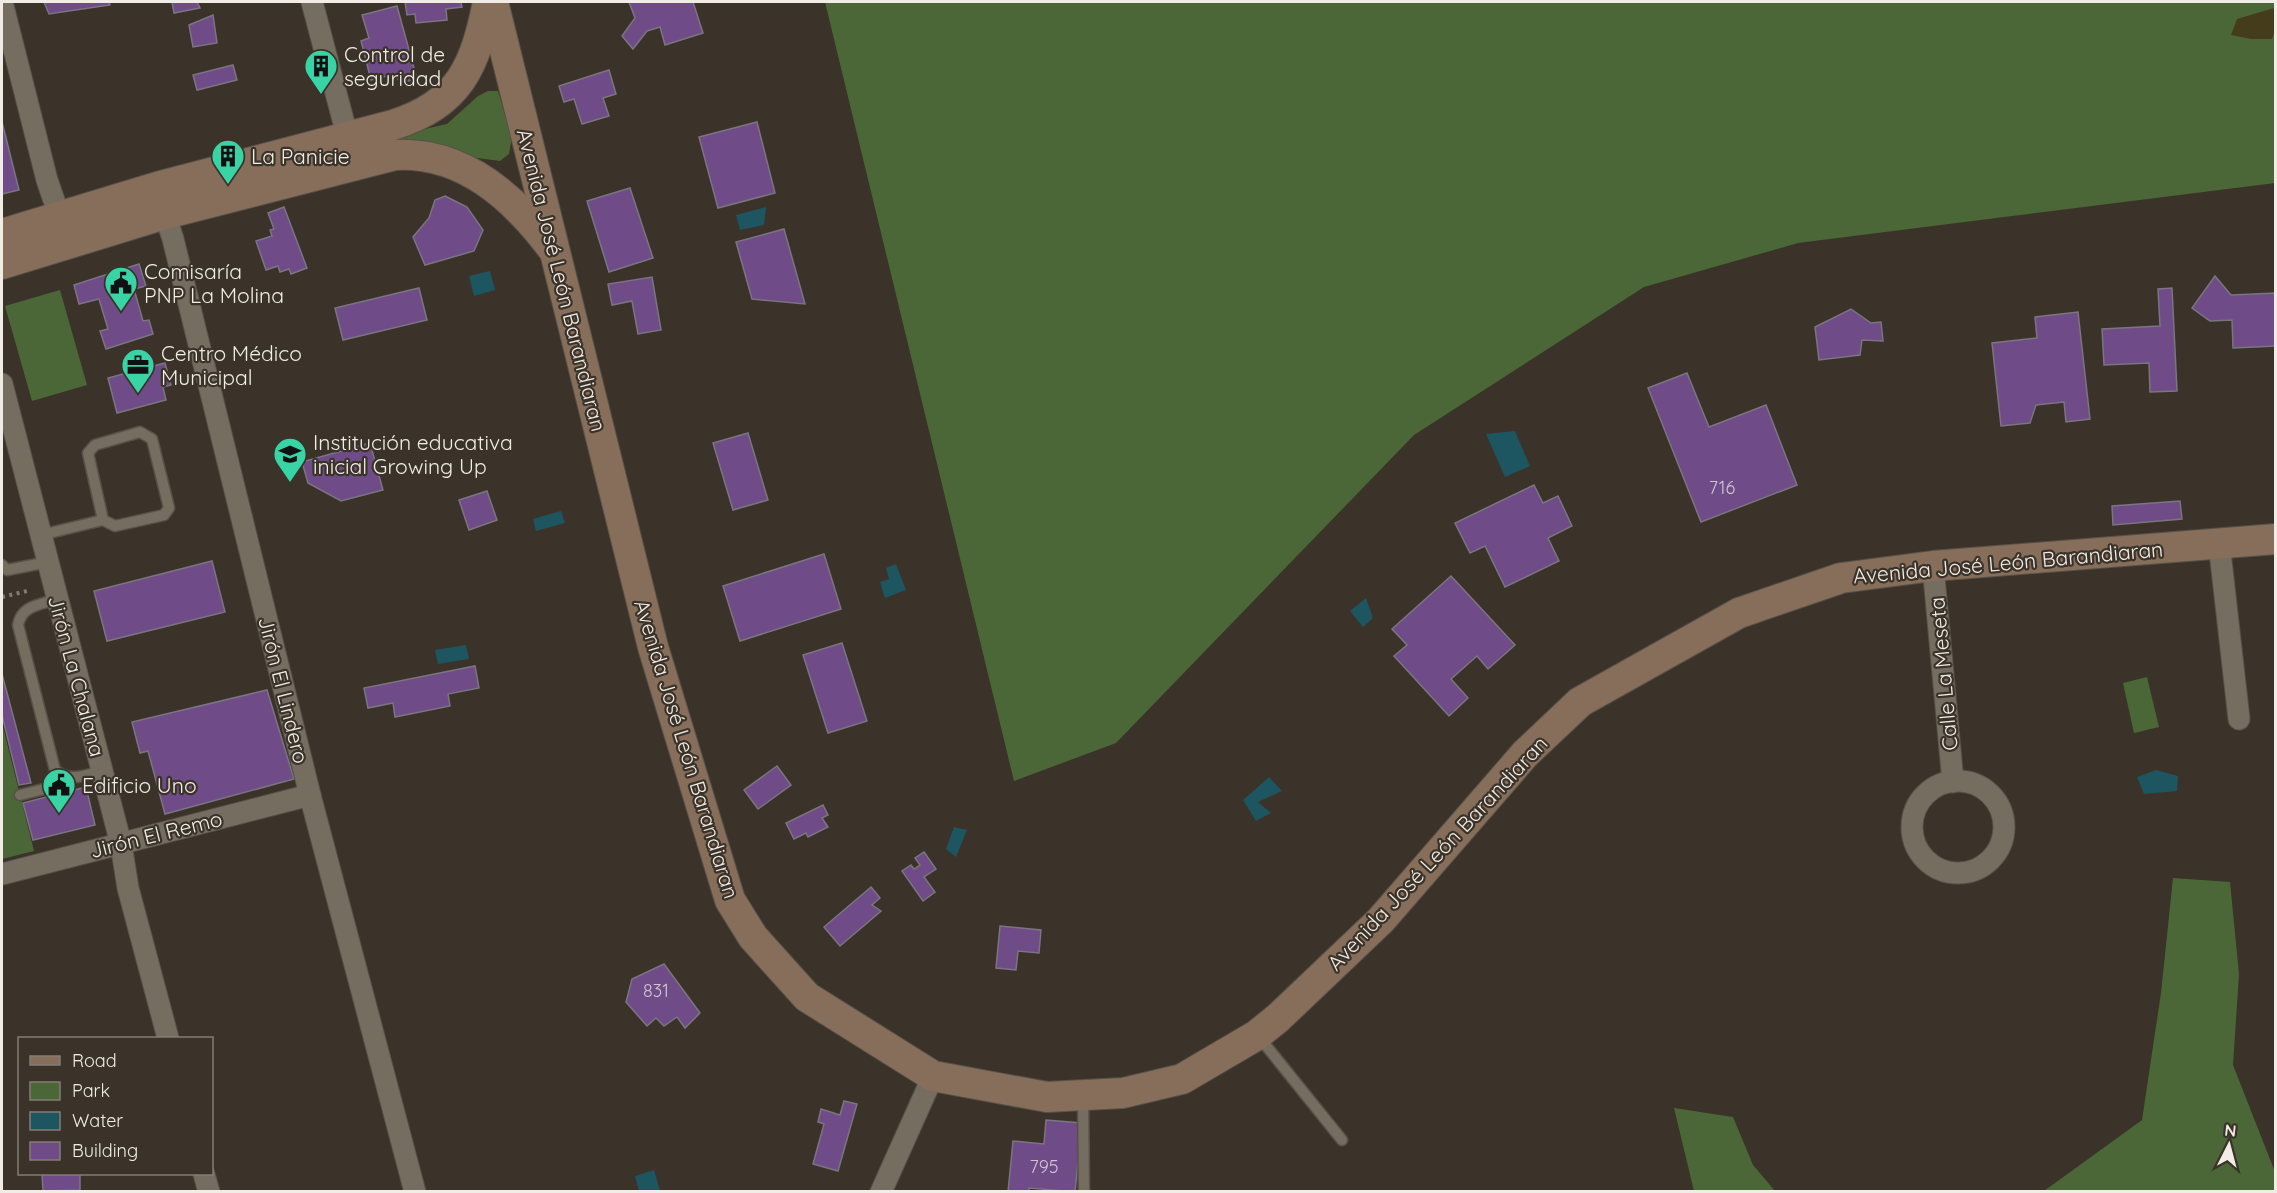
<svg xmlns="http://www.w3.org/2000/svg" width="2277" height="1193" font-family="Quicksand,sans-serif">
<rect width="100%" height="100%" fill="#3b3329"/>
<g fill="#4b6737">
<path d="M825,2H2275V183L1798,243L1644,287L1414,435L1116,743L1014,781Z"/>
<path d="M488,91H498L512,137L509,154L500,161L363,143L447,124L478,96Z"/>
<path d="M60,290L87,385L32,401L5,306Z"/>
<path d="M2147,677L2159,727L2134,733L2123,683Z"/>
<path d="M2,723L34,851L2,859Z"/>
<path d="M2173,878L2230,882L2239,974L2233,1065L2275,1172V1191H2044L2142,1120L2161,993Z"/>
<path d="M1674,1108L1733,1117L1753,1165L1775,1191H1694Z"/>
</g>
<path fill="#453c1c" d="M2274,8L2275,31L2272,39H2251L2231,35L2237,19Z"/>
<g fill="#1d5561">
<path d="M766,207L764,225L740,230L736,215Z"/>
<path d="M490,271L495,290L474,296L469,276Z"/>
<path d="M1515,431L1530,466L1505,477L1486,434Z"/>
<path d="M561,511L565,523L536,531L533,519Z"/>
<path d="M896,564L906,590L885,598L880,582L889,579L886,568Z"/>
<path d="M1366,598L1373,618L1363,627L1350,611Z"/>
<path d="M466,645L469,659L438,664L435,650Z"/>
<path d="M2156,770L2178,776L2177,791L2144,794L2137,777Z"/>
<path d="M1269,777L1282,791L1258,802L1271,813L1256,821L1243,800Z"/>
<path d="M954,827L967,830L956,857L946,849Z"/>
<path d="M654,1170L660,1191H639L635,1176Z"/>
</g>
<g fill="#6f4c88" stroke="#7b7481" stroke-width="1.5">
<path d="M44,2H109L110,5L49,14Z"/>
<path d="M172,2H197L200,8L174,13Z"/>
<path d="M405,2H461L462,7L446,9L447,20L416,23L415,14L407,15Z"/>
<path d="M629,2H693L703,33L665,45L660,27L647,31L633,49L622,36L635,18Z"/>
<path d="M397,6L417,79L400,83L395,74L371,80L361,41L369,38L362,15Z"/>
<path d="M213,15L217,43L193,47L189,25Z"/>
<path d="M233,65L237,80L197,90L193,75Z"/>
<path d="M609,70L616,94L603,98L609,116L582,124L574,99L564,102L559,86Z"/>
<path d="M2,122L19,190L2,194Z"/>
<path d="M757,122L775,193L718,208L699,137Z"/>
<path d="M630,188L653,258L609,272L587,201Z"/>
<path d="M445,196L467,207L483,230L474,251L425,265L413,237L429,218L435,200Z"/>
<path d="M284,207L307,268L291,274L289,269L280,272L278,266L266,270L256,241L272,236L270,230L274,229L268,213Z"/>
<path d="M784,229L805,304L752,299L736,242Z"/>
<path d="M139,264L146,286L134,289L143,321L149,320L153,334L106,349L100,331L108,329L99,299L79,304L74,285Z"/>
<path d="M2215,276L2231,295L2276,293V346L2233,348L2232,320L2210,321L2192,308Z"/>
<path d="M652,277L661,330L638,334L632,301L612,305L608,284Z"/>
<path d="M419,288L427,320L343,340L335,308Z"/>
<path d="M2172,288L2177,391L2150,392L2149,363L2104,365L2102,329L2160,326L2158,289Z"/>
<path d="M1851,309L1871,323L1881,322L1883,341L1862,340L1860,355L1819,360L1815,327Z"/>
<path d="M2078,312L2090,419L2066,422L2064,402L2036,405L2030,423L2001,426L1992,343L2037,338L2035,317Z"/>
<path d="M165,363L171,385L163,387L166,400L117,413L108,378Z"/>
<path d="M1687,373L1709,427L1766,405L1797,485L1701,522L1648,388Z"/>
<path d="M748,433L768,500L733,510L713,443Z"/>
<path d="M370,443L383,490L341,501L308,483L302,462Z"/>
<path d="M1534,485L1543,503L1558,496L1572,526L1548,538L1559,561L1505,587L1485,546L1470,553L1455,523Z"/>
<path d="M487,491L497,520L469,530L459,500Z"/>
<path d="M2180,501L2182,519L2113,525L2112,506Z"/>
<path d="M824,554L841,609L740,641L723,586Z"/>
<path d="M212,561L225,612L107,641L94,591Z"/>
<path d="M1451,576L1515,645L1488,669L1477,656L1451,679L1468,698L1449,716L1394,656L1407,645L1392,629Z"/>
<path d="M842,643L867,721L828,733L803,655Z"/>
<path d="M475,666L479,688L448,694L450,706L395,717L393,703L368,708L364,688Z"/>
<path d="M2,674L31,783L19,785L2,715Z"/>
<path d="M267,690L294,779L165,814L148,751L140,753L132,722Z"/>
<path d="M777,766L791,785L758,809L744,790Z"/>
<path d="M86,787L95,825L33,840L23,803Z"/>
<path d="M823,805L828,815L822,818L828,827L808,837L806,833L794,839L786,823Z"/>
<path d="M924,852L936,869L924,877L935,892L923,901L902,871L911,865L914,869L920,865L915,858Z"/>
<path d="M871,887L880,898L872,905L881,911L840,946L824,927Z"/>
<path d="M1000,926L1041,930L1039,953L1018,951L1016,970L996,968Z"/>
<path d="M664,964L700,1013L685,1028L677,1017L664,1026L656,1018L647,1026L626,1002L632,979Z"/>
<path d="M844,1101L857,1104L838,1171L813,1164L824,1124L818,1122L821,1109L840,1115Z"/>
<path d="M1046,1120L1082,1123L1075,1192L1029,1188V1192H1008L1013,1141L1044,1144Z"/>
<path d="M42,1174H80V1190L43,1191Z"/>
</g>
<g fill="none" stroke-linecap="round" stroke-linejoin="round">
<defs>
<g id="lane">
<path d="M140,432L152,439L169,508L164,515L115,526L103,520L88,453L95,445Z"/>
<path d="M41,535L103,520"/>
<path d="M2,565L7,570L48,562"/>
<path d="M57,599C40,605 22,605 18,625L55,770C70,783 85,775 102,771"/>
<path d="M20,795L56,786L64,778"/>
<path d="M1259,1037L1342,1140"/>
<path d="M1083,1095L1084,1192"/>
</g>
<g id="street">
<path d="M2,2L47,180L59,215L68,224"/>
<path d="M312,2L351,150"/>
<path d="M161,202L173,239L310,795L415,1192"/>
<path d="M2,384L121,844L128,888L168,1038"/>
<path d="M2219,543L2239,719"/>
<path d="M1933,566L1953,782"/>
<circle cx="1958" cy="827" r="46"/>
<path d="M2,874L310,795"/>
<path d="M204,1174L209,1192"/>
<path d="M881,1192L933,1076"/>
</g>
<g id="secondary">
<path d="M493,2L653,647L730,900L753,937L807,997L933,1076L1047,1097L1123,1093L1182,1079L1257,1035L1278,1018L1381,920L1525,754L1580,702L1739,613L1841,578L1933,566L2276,539"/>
<path d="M2,234L157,187L393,125C460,104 475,66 488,2"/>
<path d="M2,264L165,214L395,155C462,151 513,196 552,248"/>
</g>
</defs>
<use href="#lane" stroke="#585148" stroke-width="13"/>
<use href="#street" stroke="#585148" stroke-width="23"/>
<use href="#secondary" stroke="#585148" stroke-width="32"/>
<path stroke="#817b72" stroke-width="4" stroke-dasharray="3 4.5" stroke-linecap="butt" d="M2,597L27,591"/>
<use href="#lane" stroke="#766d61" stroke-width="10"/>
<use href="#street" stroke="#766d61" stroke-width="21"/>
<use href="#secondary" stroke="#876e5b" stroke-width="30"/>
</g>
<defs>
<symbol id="building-pin" viewBox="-11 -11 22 30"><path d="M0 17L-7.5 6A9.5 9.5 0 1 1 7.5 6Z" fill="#39d4a5" stroke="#3b3329"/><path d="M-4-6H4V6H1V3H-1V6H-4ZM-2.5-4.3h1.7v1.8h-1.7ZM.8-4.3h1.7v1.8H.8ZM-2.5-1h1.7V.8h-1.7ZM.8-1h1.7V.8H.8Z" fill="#111"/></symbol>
<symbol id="civic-pin" viewBox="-11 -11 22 30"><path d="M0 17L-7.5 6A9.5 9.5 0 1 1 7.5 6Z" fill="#39d4a5" stroke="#3b3329"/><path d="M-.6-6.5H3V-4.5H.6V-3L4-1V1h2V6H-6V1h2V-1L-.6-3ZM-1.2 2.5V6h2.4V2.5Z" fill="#111"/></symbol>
<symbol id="office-pin" viewBox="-11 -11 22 30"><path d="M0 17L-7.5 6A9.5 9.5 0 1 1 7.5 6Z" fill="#39d4a5" stroke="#3b3329"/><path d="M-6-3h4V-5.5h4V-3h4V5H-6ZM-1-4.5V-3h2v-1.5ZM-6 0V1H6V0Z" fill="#111"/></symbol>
<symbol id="school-pin" viewBox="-11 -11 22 30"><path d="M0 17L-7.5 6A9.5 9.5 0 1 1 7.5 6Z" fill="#39d4a5" stroke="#3b3329"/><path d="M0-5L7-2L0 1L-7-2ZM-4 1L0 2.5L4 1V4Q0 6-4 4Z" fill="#111"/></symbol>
</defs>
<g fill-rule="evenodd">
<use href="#building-pin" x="302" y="47" width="38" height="52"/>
<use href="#building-pin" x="209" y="137" width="38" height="52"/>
<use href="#civic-pin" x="102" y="264" width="38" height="52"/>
<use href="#office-pin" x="119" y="346" width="38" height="52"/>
<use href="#school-pin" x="271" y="435" width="38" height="52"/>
<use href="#civic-pin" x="40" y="766" width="38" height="52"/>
</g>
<g text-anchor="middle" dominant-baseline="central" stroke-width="4.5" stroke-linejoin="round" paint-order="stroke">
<g font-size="18" fill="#d0c4ce">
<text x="1722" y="487">716</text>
<text x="656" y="990">831</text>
<text x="1044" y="1166">795</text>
</g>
<g font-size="21" fill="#f1ece5" stroke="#3b3329" text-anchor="start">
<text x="344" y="54">Control de<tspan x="344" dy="24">seguridad</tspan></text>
<text x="251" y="156">La Panicie</text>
<text x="144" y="271">Comisaría<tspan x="144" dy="24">PNP La Molina</tspan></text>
<text x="161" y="353">Centro Médico<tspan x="161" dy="24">Municipal</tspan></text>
<text x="313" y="442">Institución educativa<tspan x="313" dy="24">inicial Growing Up</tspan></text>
<text x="82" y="785">Edificio Uno</text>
</g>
<g font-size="21" fill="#f1ece5" stroke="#3b3329">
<text transform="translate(562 280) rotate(76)">Avenida José León Barandiaran</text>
<text transform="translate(2008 562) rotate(-5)">Avenida José León Barandiaran</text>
<text transform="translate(1943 674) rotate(-95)">Calle La Meseta</text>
<text transform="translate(77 676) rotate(75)">Jirón La Chalana</text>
<text transform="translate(284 690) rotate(76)">Jirón El Lindero</text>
<text transform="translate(687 749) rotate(73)">Avenida José León Barandiaran</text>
<text transform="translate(156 834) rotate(-14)">Jirón El Remo</text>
<text transform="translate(1437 853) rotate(-47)">Avenida José León Barandiaran</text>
</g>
</g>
<rect width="2277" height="1193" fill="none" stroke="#f1ece5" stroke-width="6"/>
<rect x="18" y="1037" width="195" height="138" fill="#3b3329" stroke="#847d74" stroke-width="1.5"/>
<rect x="30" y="1056" width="30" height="9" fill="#876e5b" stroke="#847d74" stroke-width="1.5"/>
<text x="72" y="1067" font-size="18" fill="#f1ece5">Road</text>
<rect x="30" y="1082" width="30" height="18" fill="#4b6737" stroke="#847d74" stroke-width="1.5"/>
<text x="72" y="1097" font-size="18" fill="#f1ece5">Park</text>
<rect x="30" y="1112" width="30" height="18" fill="#1d5561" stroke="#847d74" stroke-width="1.5"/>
<text x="72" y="1127" font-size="18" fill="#f1ece5">Water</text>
<rect x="30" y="1142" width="30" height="18" fill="#6f4c88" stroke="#847d74" stroke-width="1.5"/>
<text x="72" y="1157" font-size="18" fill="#f1ece5">Building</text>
<g transform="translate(2229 1145) rotate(6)" stroke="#3b3329" stroke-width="4.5" paint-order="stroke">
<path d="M0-4.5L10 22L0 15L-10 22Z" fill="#f1ece5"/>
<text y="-9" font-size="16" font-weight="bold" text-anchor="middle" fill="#f1ece5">N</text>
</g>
</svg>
